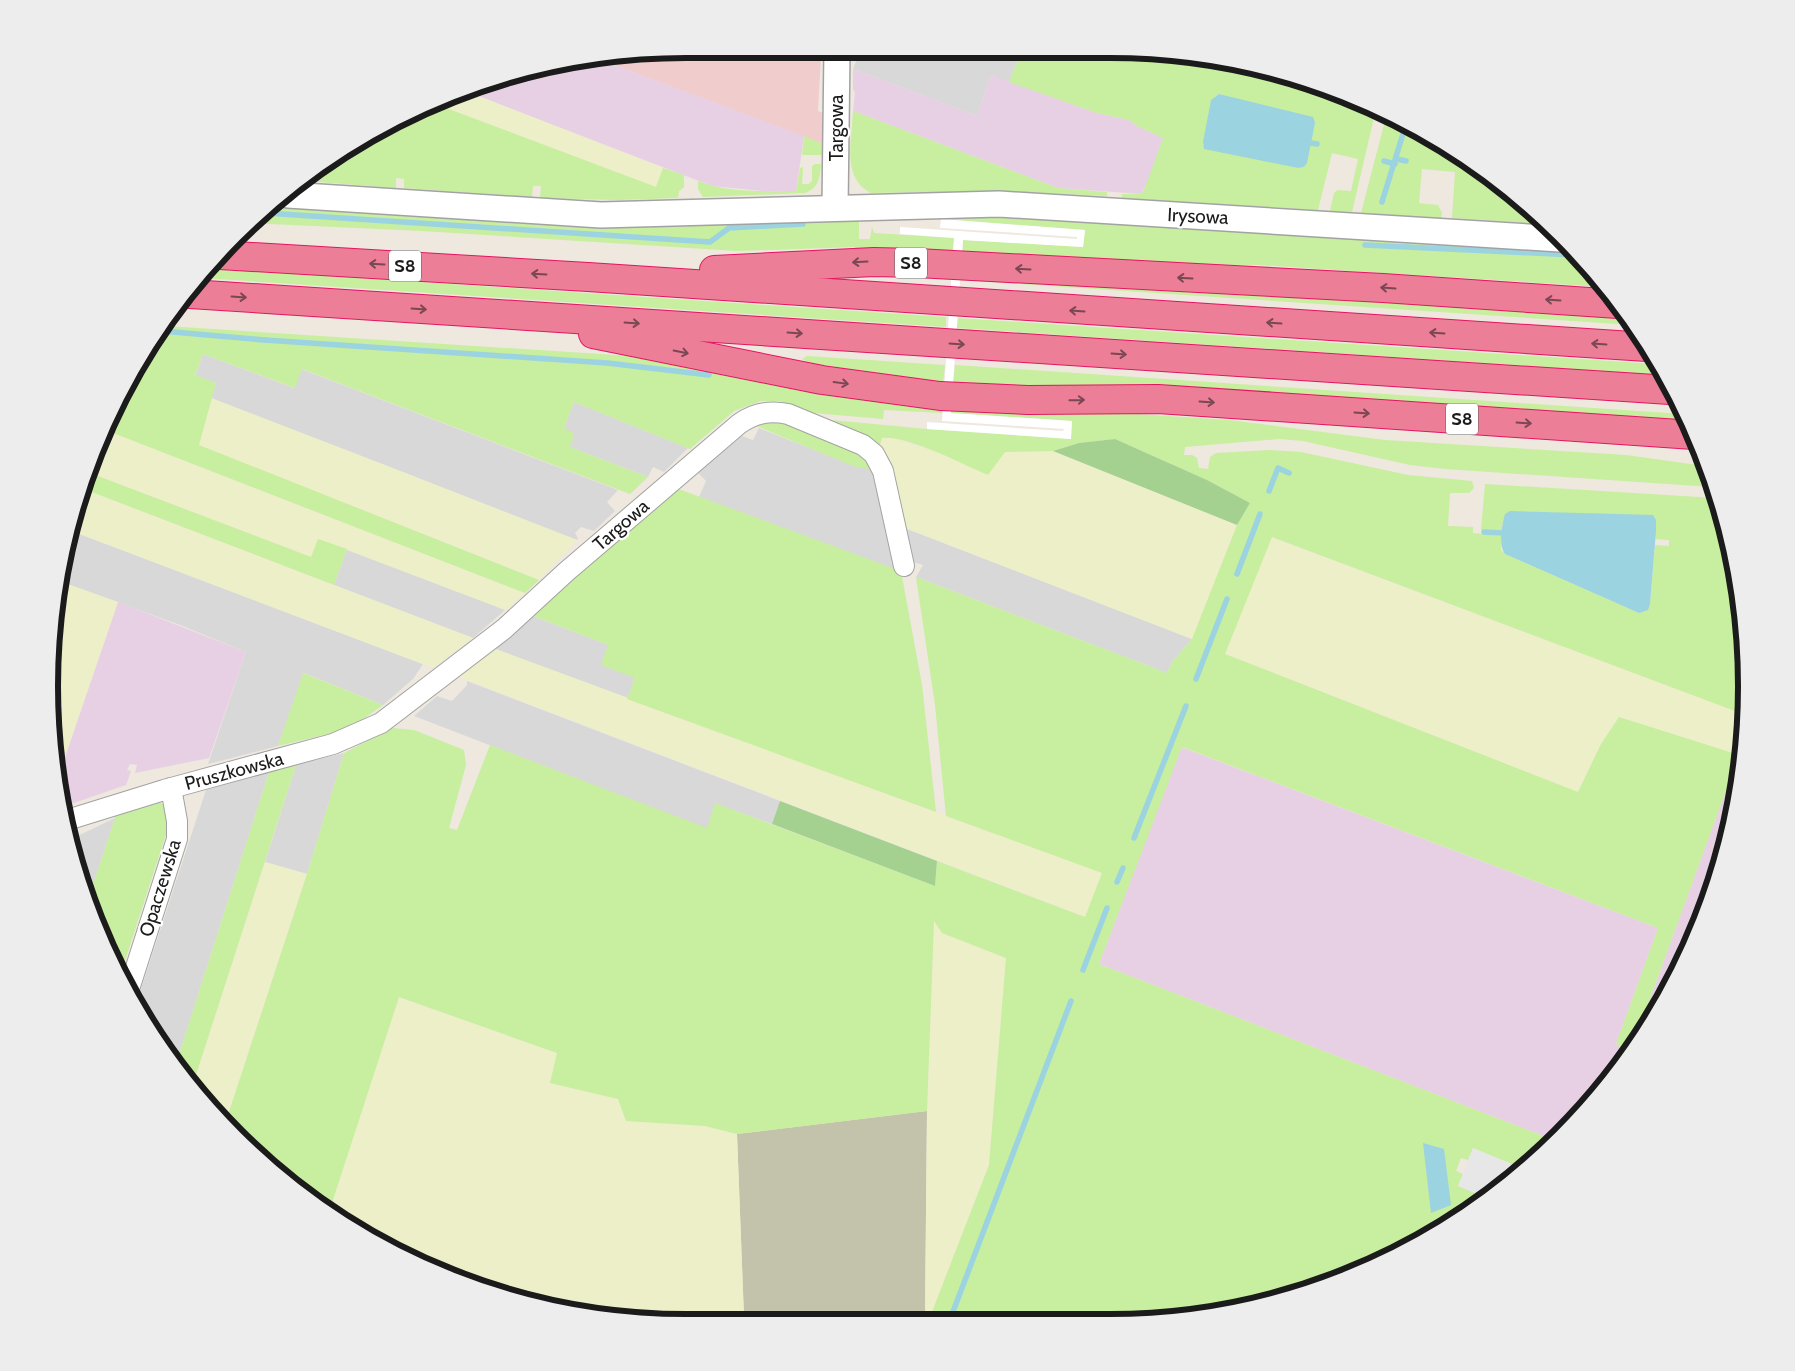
<svg xmlns="http://www.w3.org/2000/svg" width="1795" height="1371" font-family="Cabin,sans-serif">
<rect width="100%" height="100%" fill="#eee8df"/>
<g fill="#d9d8d8">
<path d="M849,50V49L1022,50L1009,82L991,75L977,116L853,69L859,54Z"/>
<path d="M203,354L294,388L301,369L618,490L607,502L615,511L594,531L581,527L575,533L578,538L577,540L211,398L216,383L195,376Z"/>
<path d="M574,402L688,448L664,472L653,467L648,477L570,447L572,435L564,428Z"/>
<path d="M759,428L853,465L877,471L890,536L887,539L889,547L892,549L896,570L699,497L706,481L698,473L742,436L753,440Z"/>
<path d="M907,529L1192,639L1172,662L1167,673L916,577L923,565L913,562Z"/>
<path d="M69,530L423,664L413,679L383,705L304,673L278,746L208,764L246,652L180,625L62,582Z"/>
<path d="M347,549L426,578L505,610L473,638L334,585Z"/>
<path d="M533,616L608,645L635,678L627,699L495,649Z"/>
<path d="M467,681L780,801L772,824L716,804L707,829L414,716L437,696L452,701L467,685Z"/>
<path d="M344,753L307,874L265,862L296,765Z"/>
<path d="M269,772L176,1064L156,1039L137,1001L206,790Z"/>
<path d="M115,818L88,900L82,890L69,840Z"/>
</g>
<path fill="#f1cccc" d="M686,49H814L812,53L821,56L818,111L825,114L826,145L601,60Z"/>
<g fill="#e7d0e4">
<path d="M601,60L804,136L796,191H762L712,186L468,92L520,71Z"/>
<path d="M853,69L977,116L991,75L1097,113L1129,120L1137,126L1163,138L1148,182L1141,194L1058,188L853,111L855,93L853,89Z"/>
<path d="M118,602L246,652L209,758L135,773L137,765L130,764L127,770L131,771L126,785L68,805L60,801L58,778Z"/>
<path d="M1181,747L1658,928L1616,1044L1628,1053L1606,1079L1603,1080L1600,1086L1560,1136L1554,1140L1099,964Z"/>
<path d="M1740,752L1734,810L1698,929L1639,1039L1632,1048Z"/>
</g>
<path fill="#c3c2aa" d="M927,1111L925,1317H744L737,1134Z"/>
<g fill="#edefc8">
<path d="M468,92L663,168L656,187L438,105Z"/>
<path d="M211,398L398,470L577,540L539,580L198,445Z"/>
<path d="M108,431L525,593L505,610L318,539L311,557L90,473Z"/>
<path d="M890,437L927,449L1053,451L1237,525L1192,639L900,526L880,445L882,438Z"/>
<path d="M84,489L334,585L473,638L433,668L69,530L70,521Z"/>
<path d="M1271,537L1743,714L1739,755L1619,717L1601,744L1578,792L1225,654Z"/>
<path d="M62,582L118,602L66,753L61,750L55,735L63,707L59,691L50,673Z"/>
<path d="M493,648L1102,873L1085,917L456,676Z"/>
<path d="M265,862L307,874L225,1124L193,1084Z"/>
<path d="M934,920L942,933L1006,958L989,1165L930,1317H925L927,1111Z"/>
<path d="M399,997L557,1053L550,1083L618,1099L626,1121L705,1126L737,1134L744,1317H602L442,1274L329,1212Z"/>
</g>
<g fill="#c8ee9f" fill-rule="evenodd">
<path d="M1022,50H1151L1275,71L1376,109L1352,212L1330,211L1334,193L1338,190L1351,191L1358,159L1332,153L1318,210L1122,198V194H1141L1144,190L1163,138L1137,126L1129,120L1097,113L1009,82ZM1219,94L1315,123L1304,167L1298,168L1203,146L1211,100Z"/>
<path d="M438,105L656,187L663,168L684,175V187L679,191L678,198L617,200L540,198L541,186H533L532,197L404,188V179L396,178V188L305,181L367,134Z"/>
<path d="M853,111L1058,188L1107,192V196L1006,191L871,193C841,178 852,140 853,111Z"/>
<path d="M1387,113L1489,175L1488,183L1492,187L1507,189L1544,224L1452,218L1455,172L1422,169L1419,203L1438,205L1442,213L1441,218L1361,213Z"/>
<path d="M804,136L826,145L824,155H802Z"/>
<path d="M815,164H821C820,177 819,188 805,193L703,197L698,189V181C728,193 764,191 796,191L800,168L803,167L802,184H809L812,181V166Z"/>
<path d="M276,204L424,213L859,220V239H870L872,227L874,233L954,238L953,253L855,250V247L737,251L422,231L251,223Z"/>
<path d="M941,212L1569,248L1588,265L1604,287L1258,265L1136,264L962,254L963,240L1083,247L1085,230L927,218Z"/>
<path d="M210,268L946,317V327L202,278Z"/>
<path d="M961,271L1626,315L1633,325L960,280Z"/>
<path d="M958,318L1656,364L1662,375L957,328Z"/>
<path d="M166,326L631,356L942,407V413L884,410L883,419L813,413L780,401H761L734,411L690,449L574,402L564,428L572,432L574,435L570,447L648,477L630,494L302,369L295,388L203,354L195,375L216,383L199,445L539,580L525,593L108,431L134,367Z"/>
<path d="M807,356L945,365L943,383L813,364L802,359Z"/>
<path d="M955,365L1683,414L1688,424L1048,387L953,384Z"/>
<path d="M952,402L1230,420L1385,440L1626,455L1705,466L1712,487L1445,469L1410,465L1303,441L1279,439L1185,447L1184,455H1192L1197,458L1199,468L1208,469L1210,457L1216,453L1270,450L1301,452L1408,475L1472,481L1474,488L1469,493H1450L1448,526L1473,527V533L1502,536L1501,550L1505,554L1639,613L1650,604L1655,545L1669,546V540L1655,539L1656,520L1502,524V531L1481,530L1485,484L1715,498L1734,562L1746,686L1743,714L1272,537L1225,654L1578,792L1601,744L1619,717L1739,755L1632,1048L1628,1053L1616,1044L1658,928L1182,747L1099,964L1554,1140L1539,1153L1528,1149L1533,1158L1521,1168L1473,1148L1468,1160L1461,1158L1456,1171L1463,1174L1458,1186L1485,1197L1463,1215L1314,1288L1192,1317H930L989,1165L1006,958L942,933L934,921L927,1111L737,1134L705,1126L626,1121L618,1099L550,1083L557,1053L399,997L329,1212L235,1136L225,1124L307,874L344,753L392,728L414,730L464,750L466,765L449,828L457,830L490,745L707,828L715,803L935,886L937,861L1085,917L1102,873L946,816L935,705L916,577L1167,673L1172,662L1192,639L1237,525L1250,503L1207,480L1115,439L1079,443L1053,451L1005,452L988,475C964,465 907,435 882,438L880,445L883,457L821,419L927,429L1071,439L1072,421L951,413Z"/>
<path d="M772,417L858,448L877,471L853,466L752,424Z"/>
<path d="M90,473L311,557L318,539L347,549L334,585L84,489Z"/>
<path d="M676,488L901,571L922,685L936,812L627,699L635,678L601,665L608,645L531,615Z"/>
<path d="M303,673L383,705L349,729L278,746Z"/>
<path d="M296,765L193,1084L176,1064L269,772Z"/>
<path d="M158,802L165,805L171,819L122,970L88,900L115,818L113,813Z"/>
</g>
<g fill="#a5d190">
<path d="M1115,439L1207,480L1250,503L1237,525L1053,451L1079,443Z"/>
<path d="M780,801L937,861L935,886L772,824Z"/>
</g>
<g fill="#e7e7e7">
<path d="M1711,875L1714,877L1698,929L1691,943L1687,941Z"/>
<path d="M1473,1148L1521,1168L1509,1177L1498,1173L1491,1193L1485,1197L1458,1186Z"/>
</g>
<g fill="#9bd3e0">
<path d="M1219,94L1313,117L1315,123L1307,163L1304,167L1298,168L1204,149L1203,142L1211,100Z"/>
<path d="M1489,175L1507,189L1489,185Z"/>
<path d="M1510,511L1653,515L1656,520V531L1650,604L1648,610L1639,613L1505,554C1498,545 1502,525 1505,514Z"/>
<path d="M1423,1143L1444,1149L1451,1205L1431,1213Z"/>
</g>
<path fill="#fff" d="M941,219L1085,230L1083,247L963,240L960,280L951,413L1072,421L1071,439L927,429V422L1063,431L1064,429L942,421L954,238L900,234V227L1077,239V237L940,228Z"/>
<g fill="none" stroke-linecap="round" stroke-linejoin="round">
<g stroke="#9bd3e0" stroke-width="5.5">
<path d="M1311,143L1317,144"/>
<path d="M1397,159L1406,161"/>
<path d="M1384,161L1395,164"/>
<path d="M1473,169L1480,170"/>
<path d="M1382,202L1406,124"/>
<path d="M265,213L710,242L729,228L803,224"/>
<path d="M1365,245L1574,255"/>
<path d="M162,331L264,340"/>
<path d="M265,340L607,363L709,375"/>
<path d="M1269,491L1278,468L1289,473"/>
<path d="M1484,532L1502,533"/>
<path d="M1237,574L1260,514"/>
<path d="M1196,679L1227,599"/>
<path d="M1134,838L1186,706"/>
<path d="M1117,882L1123,868"/>
<path d="M1083,970L1107,908"/>
<path d="M951,1317L1071,1001"/>
</g>
<defs>
<g id="minor">
<path d="M64,821L164,790L333,744L381,723L504,629L566,572L739,424C754,413 769,410 788,414L863,445L874,454L883,471L904,566"/>
<path d="M130,986L177,839V821L171,788"/>
</g>
<g id="tertiary">
<path d="M288,195L601,215L999,204L1560,239"/>
<path d="M835,207L837,49"/>
</g>
<g id="motorway">
<path d="M220,255L588,277L1647,347"/>
<path d="M714,270L874,262L917,263L1383,288L1618,304"/>
<path d="M190,294L1670,390"/>
<path d="M593,334L822,380L940,396L1028,400L1158,399L1694,435"/>
</g>
</defs>
<use href="#minor" stroke="#a2a2a2" stroke-width="22"/>
<use href="#tertiary" stroke="#a2a2a2" stroke-width="28"/>
<use href="#motorway" stroke="#e31563" stroke-width="30"/>
<use href="#minor" stroke="#fff" stroke-width="20"/>
<use href="#tertiary" stroke="#fff" stroke-width="25"/>
<use href="#motorway" stroke="#ed7e97" stroke-width="28"/>
</g>
<defs><path id="oneway-shaft" d="M-6 0H5M1.5-3L5.5 0L1.5 3" fill="none" stroke-width="1.6" stroke-linecap="round" stroke-linejoin="round" transform="scale(1.25)"/></defs>
<g stroke="#794853">
<use href="#oneway-shaft" transform="translate(860 262) rotate(177)"/>
<use href="#oneway-shaft" transform="translate(377 264) rotate(-177)"/>
<use href="#oneway-shaft" transform="translate(1023 269) rotate(-177)"/>
<use href="#oneway-shaft" transform="translate(539 274) rotate(-177)"/>
<use href="#oneway-shaft" transform="translate(1185 278) rotate(-177)"/>
<use href="#oneway-shaft" transform="translate(1388 288) rotate(-176)"/>
<use href="#oneway-shaft" transform="translate(239 297) rotate(4)"/>
<use href="#oneway-shaft" transform="translate(1553 300) rotate(-176)"/>
<use href="#oneway-shaft" transform="translate(419 309) rotate(4)"/>
<use href="#oneway-shaft" transform="translate(1077 311) rotate(-176)"/>
<use href="#oneway-shaft" transform="translate(632 323) rotate(4)"/>
<use href="#oneway-shaft" transform="translate(1274 323) rotate(-176)"/>
<use href="#oneway-shaft" transform="translate(795 333) rotate(4)"/>
<use href="#oneway-shaft" transform="translate(1437 333) rotate(-176)"/>
<use href="#oneway-shaft" transform="translate(957 344) rotate(4)"/>
<use href="#oneway-shaft" transform="translate(1599 344) rotate(-176)"/>
<use href="#oneway-shaft" transform="translate(681 352) rotate(11)"/>
<use href="#oneway-shaft" transform="translate(1119 354) rotate(4)"/>
<use href="#oneway-shaft" transform="translate(841 383) rotate(8)"/>
<use href="#oneway-shaft" transform="translate(1077 400) rotate(-1)"/>
<use href="#oneway-shaft" transform="translate(1207 402) rotate(4)"/>
<use href="#oneway-shaft" transform="translate(1362 413) rotate(4)"/>
<use href="#oneway-shaft" transform="translate(1524 423) rotate(4)"/>
</g>
<g text-anchor="middle" dominant-baseline="central" stroke-width="4.5" stroke-linejoin="round" paint-order="stroke">
<g fill="#fff" stroke="#5f5f5f" stroke-width="1">
<rect x="895" y="247.5" width="32" height="31" rx="4"/>
<rect x="389" y="250.5" width="32" height="31" rx="4"/>
<rect x="1446" y="403.5" width="32" height="31" rx="4"/>
</g>
<g font-size="18" font-weight="bold" fill="#1b1b1b">
<text x="911" y="263">S8</text>
<text x="405" y="266">S8</text>
<text x="1462" y="419">S8</text>
</g>
<g font-size="19" fill="#1b1b1b" stroke="#fff">
<text transform="translate(836 128) rotate(-90)">Targowa</text>
<text transform="translate(1198 216) rotate(3)">Irysowa</text>
<text transform="translate(621 525) rotate(-41)">Targowa</text>
<text transform="translate(234 771) rotate(-15)">Pruszkowska</text>
<text transform="translate(160 888) rotate(-73)">Opaczewska</text>
</g>
</g>
<path d="M0 0H1795V1371H0ZM686 58H1110A628 628 0 0 1 1738 686V686A628 628 0 0 1 1110 1314H686A628 628 0 0 1 58 686V686A628 628 0 0 1 686 58Z" fill="#ededed" fill-rule="evenodd"/>
<path fill="none" stroke="#1b1b1b" stroke-width="6" d="M686 58H1110A628 628 0 0 1 1738 686V686A628 628 0 0 1 1110 1314H686A628 628 0 0 1 58 686V686A628 628 0 0 1 686 58Z"/>
</svg>
